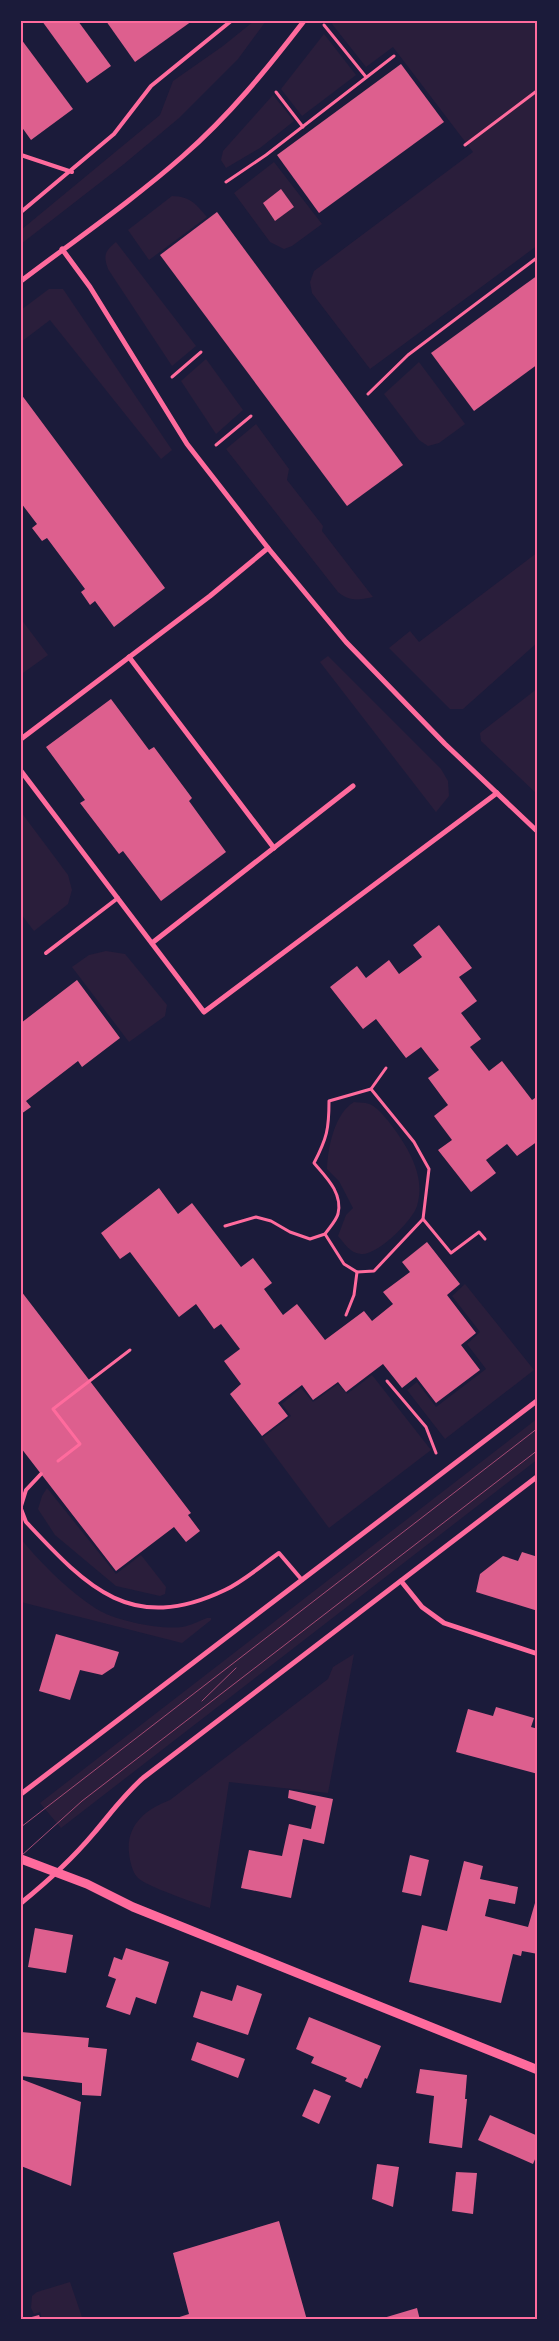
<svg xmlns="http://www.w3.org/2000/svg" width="559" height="2341" font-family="'Nunito Sans',sans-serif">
<rect width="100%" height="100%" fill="#1b1b3a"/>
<g fill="#2a1e3b">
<path d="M254,21H266L238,59L179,118L124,164L21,244V230L160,115L173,81L223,46Z"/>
<path d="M334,21H538V245L370,369L312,293L310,282L314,271L473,152L393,47L366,67L332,24Z"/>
<path d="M324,34L356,75L302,116L281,89Z"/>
<path d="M273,95L294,121L260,148L226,168L221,160L223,151Z"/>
<path d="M274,162L322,224L292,246L284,249L270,242L234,193Z"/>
<path d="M172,196C191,197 195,203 207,217L149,260L128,230Z"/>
<path d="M116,242L196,346L172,366L108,269C103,255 105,251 116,242Z"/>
<path d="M49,289H63L172,450L161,459L50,320L21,342V310Z"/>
<path d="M206,359L243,410L216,434L181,381Z"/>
<path d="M419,362L465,424L439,443L428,446L419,440L384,394Z"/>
<path d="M256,424L289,469L287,480L323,526L322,531L373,597C358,600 350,602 338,592L226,449Z"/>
<path d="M538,552V642L463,709H450L389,648L410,631L419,642Z"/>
<path d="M21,619L48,655L23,673L21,671Z"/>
<path d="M328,656L441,769L448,781L449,796L436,812L320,662Z"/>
<path d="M538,688V795L481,741L480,733Z"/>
<path d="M21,812L68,875L72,890L68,904L34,931L21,914Z"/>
<path d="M106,951L125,954L167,1005L165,1016L129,1042L72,967L89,955Z"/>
<path d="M354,1102C359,1103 365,1102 369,1104C376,1106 384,1116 389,1122C406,1144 427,1176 417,1206C413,1220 377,1256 361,1254C350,1253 345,1244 338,1236L346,1215L353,1208L339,1181L327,1169C328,1148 334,1114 354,1102Z"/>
<path d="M465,1284L534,1370L445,1439L407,1390L417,1382L436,1407L486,1369L467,1344L480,1332L452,1296Z"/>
<path d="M372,1375L431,1450L329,1528L262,1438L291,1416L282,1404L301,1388L313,1402L338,1384L347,1394Z"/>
<path d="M538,1418V1459L61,1828L40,1803Z"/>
<path d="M47,1488L116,1574L141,1555L166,1587L165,1594L160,1596L116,1586L55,1535L38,1509L42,1496Z"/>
<path d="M21,1539C40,1563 74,1596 100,1611C118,1621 161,1630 182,1627C190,1626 199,1621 207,1618H211V1620L182,1643L21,1602Z"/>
<path d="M354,1654L328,1793L229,1782L210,1908C196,1903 148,1887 138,1878C132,1872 130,1861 129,1853C126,1825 146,1809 170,1800L328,1679L333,1667Z"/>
<path d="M70,2282L83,2320H42L40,2312L34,2314L31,2308L32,2296L37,2292Z"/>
</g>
<g fill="#dd5f8e">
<path d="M42,21H78L111,66L87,83Z"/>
<path d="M106,21H192L135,62Z"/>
<path d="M21,39L73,109L31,140L21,126Z"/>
<path d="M401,64L444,122L319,213L277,155Z"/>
<path d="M281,189L294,207L275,221L263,203Z"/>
<path d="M217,212L403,465L347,506L160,255Z"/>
<path d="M538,275V364L474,411L431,353Z"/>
<path d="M21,394L165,588L114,627L95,601L90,605L81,592L85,589L47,538L42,541L32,528L37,524L21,503Z"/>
<path d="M111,699L149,750L154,747L192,798L189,801L226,852L161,901L123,851L119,854L80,803L85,800L46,747Z"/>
<path d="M439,925L472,968L459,977L477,1001L461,1013L481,1039L470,1047L489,1071L502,1061L532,1100L538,1096V1141L517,1156L507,1144L486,1160L496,1173L471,1192L438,1150L452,1140L434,1116L448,1105L428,1078L439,1070L421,1047L406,1058L376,1019L363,1029L330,987L357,966L366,978L389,960L399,974L422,957L413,945Z"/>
<path d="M77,980L120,1038L82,1067L78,1061L26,1101L31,1107L21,1114V1023Z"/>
<path d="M159,1188L178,1214L192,1203L241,1267L253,1258L272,1283L264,1289L283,1315L297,1304L325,1340L364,1311L372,1321L393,1304L383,1292L410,1272L402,1262L427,1242L460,1284L447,1295L476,1333L461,1345L480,1370L436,1403L416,1377L402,1388L383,1364L346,1392L338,1382L313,1400L302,1385L278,1403L288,1416L262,1436L230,1394L241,1384L224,1361L240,1349L221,1324L214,1329L196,1304L179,1317L130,1252L120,1259L101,1233Z"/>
<path d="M21,1291L191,1513L188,1515L200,1531L186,1542L174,1527L116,1571L21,1448Z"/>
<path d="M522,1552L538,1557V1611L476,1592L480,1574L503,1556L518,1561Z"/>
<path d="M56,1634L119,1652L114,1667L102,1675L80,1670L70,1700L39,1691Z"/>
<path d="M496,1707L534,1718L531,1727L538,1729V1774L456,1752L468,1709L493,1716Z"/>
<path d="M289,1790L333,1799L324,1844L303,1839L291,1898L241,1888L249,1850L282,1856L289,1824L311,1829L316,1806L288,1798Z"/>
<path d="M410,1855L429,1860L421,1896L402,1892Z"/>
<path d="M464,1861L483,1866L480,1879L518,1887L515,1904L489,1899L485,1916L528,1927L535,1903L538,1904V1954L522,1951L521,1956L513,1954L501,2003L409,1982L422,1925L447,1931Z"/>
<path d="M35,1928L73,1935L66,1973L28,1967Z"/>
<path d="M126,1948L169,1962L156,2004L136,1997L130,2015L106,2007L116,1979L108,1976L114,1957L122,1960Z"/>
<path d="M237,1985L262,1994L248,2035L193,2017L201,1991L232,2001Z"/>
<path d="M309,2017L381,2046L367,2079L365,2078L361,2088L345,2081L347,2078L311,2063L314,2057L296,2049Z"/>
<path d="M21,2032L89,2038L88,2047L107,2049L101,2096L82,2095V2083L21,2076Z"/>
<path d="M197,2042L245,2059L238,2078L191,2060Z"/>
<path d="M420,2069L467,2075L465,2099H467L462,2148L429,2143L434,2096L416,2093Z"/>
<path d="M21,2079L81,2102L71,2186L21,2166Z"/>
<path d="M314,2089L331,2096L319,2124L302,2116Z"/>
<path d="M490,2115L538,2136V2152L533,2164L478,2140Z"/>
<path d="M377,2164L399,2167L393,2207L372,2199Z"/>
<path d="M456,2172L477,2173L473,2214L452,2211Z"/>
<path d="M279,2221L307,2320H170L189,2314L173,2253Z"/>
<path d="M417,2308L420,2320H380V2319Z"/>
<path d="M39,2315L41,2320H24V2319Z"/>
</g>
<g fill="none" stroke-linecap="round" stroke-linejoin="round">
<g stroke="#ff6b9d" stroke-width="3">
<path d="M324,25L366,77"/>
<path d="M276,92L303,127"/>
<path d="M465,145L538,90"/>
<path d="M226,182L266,155L394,56"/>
<path d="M172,377L201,352"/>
<path d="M368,394L408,355L538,257"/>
<path d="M216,445L251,416"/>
<path d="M371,1089L414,1142L429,1169L423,1219L451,1253L479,1232L485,1239"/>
<path d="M225,1226L256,1217L271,1221L290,1232L310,1239L325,1234L344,1264L357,1272L374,1271L423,1219"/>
<path d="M325,1234C329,1228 336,1221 338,1214C343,1193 326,1177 314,1163C327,1138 329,1129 329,1101L371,1089L386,1068"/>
<path d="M346,1315L354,1295L357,1272"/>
<path d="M387,1381L426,1427L436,1453"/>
<path d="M58,1461L80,1444L53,1409L130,1350"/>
</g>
<g stroke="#ff6b9d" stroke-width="4">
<path d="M21,155L72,172"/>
<path d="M21,212L114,134L151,86L231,21"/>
<path d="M46,953L118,898"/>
<path d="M21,1506L26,1490L41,1474"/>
<path d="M21,1509L26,1522C87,1587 131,1635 225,1590C244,1581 262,1565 279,1553L302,1580"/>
</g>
<g stroke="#ff6b9d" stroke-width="5">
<path d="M62,249L90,287L187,444L268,548L346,642L445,744L538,832"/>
<path d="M21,281C75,240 132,201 183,156C229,116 267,69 304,21"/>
<path d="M129,657L274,848"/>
<path d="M21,739L210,596L268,548"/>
<path d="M21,771L204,1012L497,793"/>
<path d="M152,943L353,786"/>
<path d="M401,1581L422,1607L444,1623L538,1654"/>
<path d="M21,1794L538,1400"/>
<path d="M21,1903C47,1882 73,1858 94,1833C111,1813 123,1796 143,1778L538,1476"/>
</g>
<path stroke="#ff6b9d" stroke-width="9" d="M21,1859L87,1884L133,1907L538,2070"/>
<g stroke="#a44b75" stroke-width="1">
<path d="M202,1701L236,1668"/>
<path d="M21,1827L538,1428"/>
<path d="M21,1856L82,1801L538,1450"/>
</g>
</g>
<rect width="559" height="2341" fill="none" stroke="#1b1b3a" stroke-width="45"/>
<rect x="22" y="22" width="514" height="2296" fill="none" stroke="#ff6b9d" stroke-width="2"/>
</svg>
